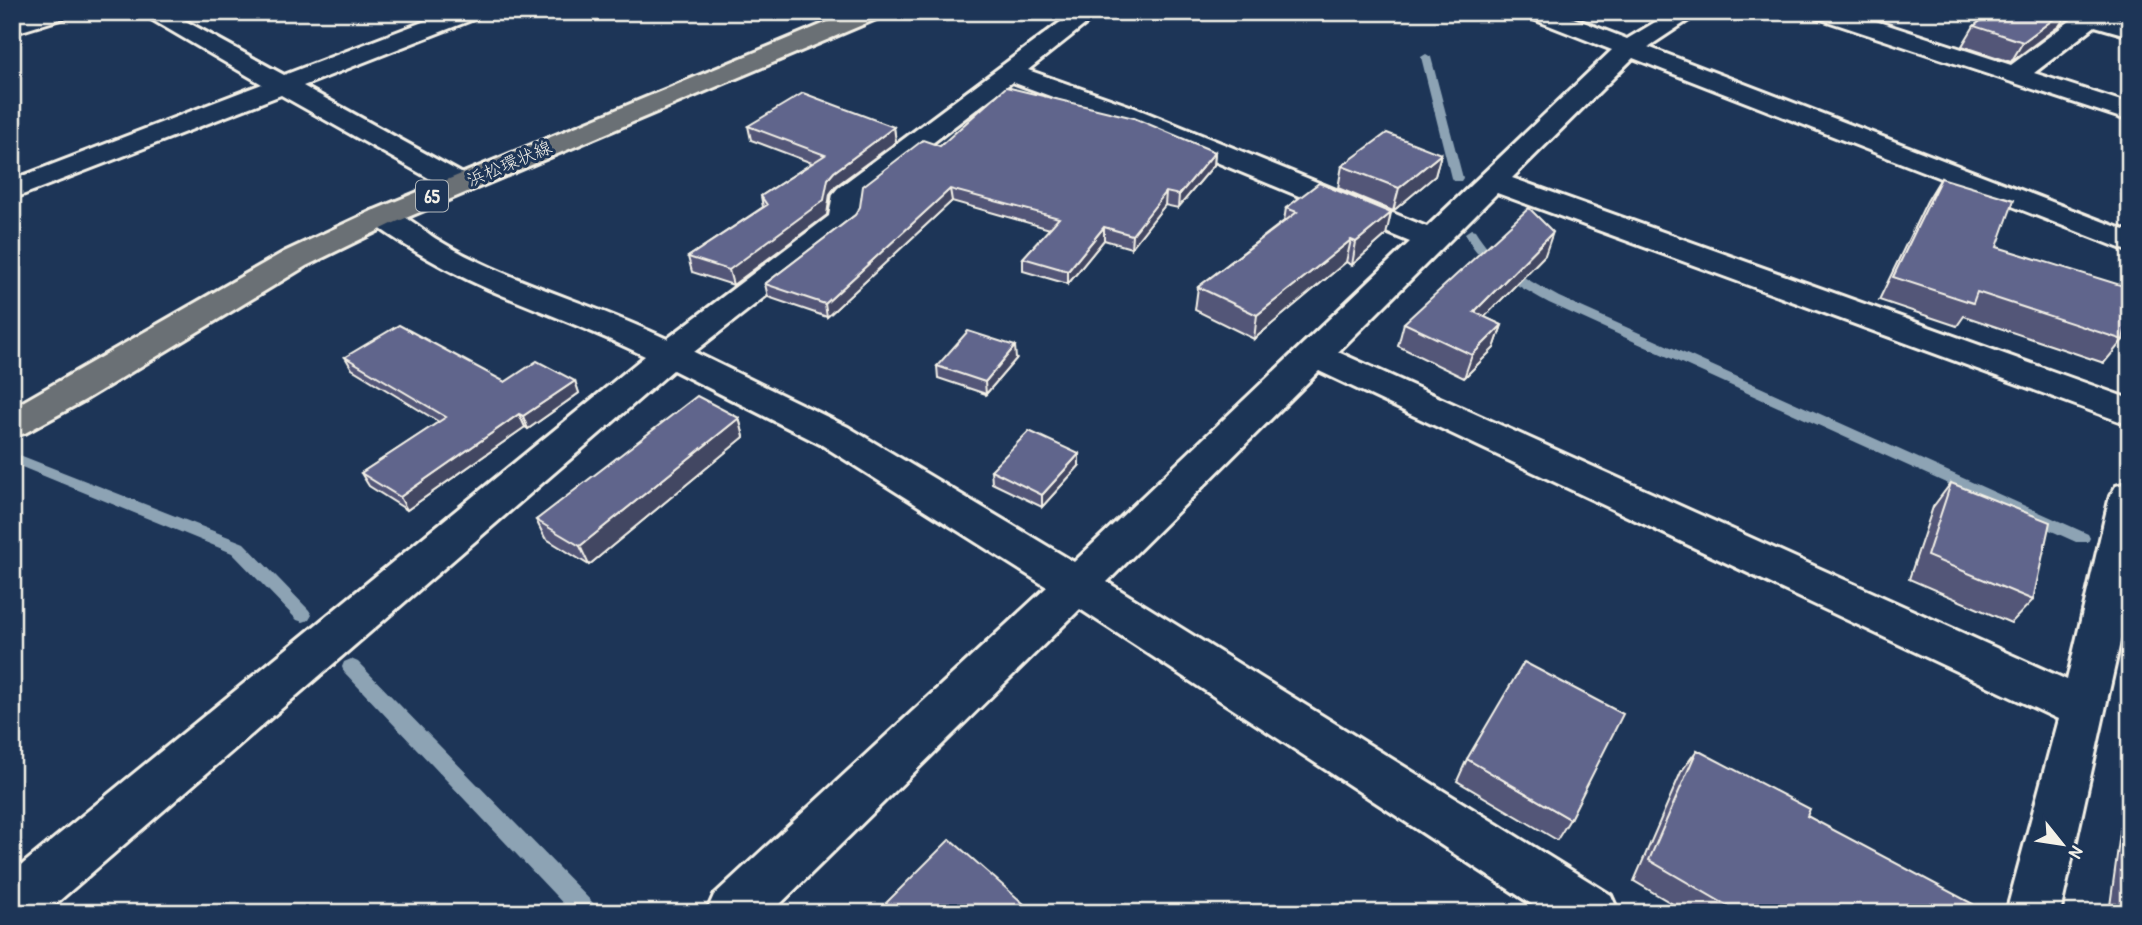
<svg xmlns="http://www.w3.org/2000/svg" width="2142" height="925" font-family="'Patrick Hand','Klee One',sans-serif">
<rect width="100%" height="100%" fill="#1d3557"/>
<filter id="ink" filterUnits="userSpaceOnUse"><feTurbulence type="fractalNoise" baseFrequency=".0143" numOctaves="2"/><feDisplacementMap in="SourceGraphic" scale="14" xChannelSelector="R" yChannelSelector="G"/><feConvolveMatrix kernelMatrix="1 2 1 2 8 2 1 2 1" color-interpolation-filters="sRGB"/></filter>
<g filter="url(#ink)">
<g fill="none" stroke-linecap="round" stroke-linejoin="round">
<g fill="#8da3b4" fill-rule="evenodd">
<path d="M1426,54L1431,57L1463,178L1461,181H1453L1451,178L1421,57Z"/>
<path d="M1471,229L1475,230C1495,263 1526,279 1559,297L2088,534L2090,538L2088,542H2076L1549,303C1517,285 1481,268 1465,233Z"/>
<path d="M12,452L244,543L309,610L312,615L309,620L303,622L297,620L232,553L12,463Z"/>
<path d="M351,659L358,662L595,905L598,913H572L344,672L342,667L344,662Z"/>
</g>
<defs>
<g id="minor">
<path d="M34,12H71L67,17L12,34V19Z"/>
<path d="M139,12H169L284,75L449,12H483L479,17L303,86L470,178L475,184L470,190L460,193L450,190L281,95L12,199V180L262,84Z"/>
<path d="M1074,12H1101L1028,70L1130,106L1427,227L1612,50L1528,17L1524,12H1558L1627,39L1672,12H1701L1648,47L2130,232V252L1633,58L1512,178L2130,399V425L1497,193L1338,352L2067,680L2110,496L2116,486L2130,482V597L2060,913H2006L2058,719L1319,371L1107,582L1611,895L1619,913H1545L1080,609L771,913H706L714,895L1047,587L822,445L673,370L45,913H12V873L645,356C594,330 541,312 488,289C447,271 409,249 372,223L368,217L372,211C398,204 418,228 438,240C509,283 593,303 667,339L829,216L833,194L838,188ZM1012,82L1110,118L1410,242L1074,562L848,427L694,352L855,226L859,220L862,197Z"/>
<path d="M1811,12H1848L2011,65L2082,12H2110L2108,15L2130,21V36L2095,26L2034,73L2130,104V121L1815,17Z"/>
</g>
<path id="primary" d="M852,12H885L881,17L394,223L306,266L85,400L25,433L12,437V408L284,252L372,211Z"/>
</defs>
<use href="#minor" stroke="#f4f1e8" stroke-width="6"/>
<use href="#primary" stroke="#f4f1e8" stroke-width="6"/>
<use href="#minor" fill="#1d3557" fill-rule="evenodd"/>
<use href="#primary" fill="#6b7074" fill-rule="evenodd"/>
</g>
<g fill="#535778" stroke="#f4f1e8" stroke-width="2">
<path d="M1992,12H2068L2059,26L2011,62L1962,46L1974,26Z"/>
<path d="M748,126L894,127L896,142L836,186L830,194L827,215L733,285L692,272L688,257L763,207L761,196L812,163L751,140Z"/>
<path d="M940,146L1215,152L1214,165L1178,208L1165,205L1131,248L1104,240L1068,284L1023,271V258L1050,229L952,201L827,317L768,297L765,284L855,215Z"/>
<path d="M1441,154L1435,176L1393,211L1338,188L1342,166Z"/>
<path d="M1941,178L1997,247L2123,340L2104,363L1964,316L1957,326L1879,300L1927,201Z"/>
<path d="M1286,208L1386,235L1352,265L1346,262L1254,339L1195,310L1198,287L1284,221Z"/>
<path d="M1545,255L1484,317L1502,325L1494,348L1464,378L1398,346L1404,323Z"/>
<path d="M345,357L505,382L575,381L579,393L528,429L525,427L407,510L369,486L361,473L439,422L352,369Z"/>
<path d="M1016,359L986,394L938,378L937,366Z"/>
<path d="M739,418L744,437L589,565L545,538L536,520Z"/>
<path d="M1079,466L1042,507L992,483L991,470Z"/>
<path d="M1951,483L2033,600L2011,623L1909,579L1933,507Z"/>
<path d="M1697,750L1807,816L1971,913H1688L1634,881L1681,772Z"/>
<path d="M1467,759L1570,819L1557,840L1457,781Z"/>
<path d="M2130,761V913H2109Z"/>
</g>
<g fill="#434762" stroke="#f4f1e8" stroke-width="2">
<path d="M2063,12H2068L2059,26L2011,62L2023,42Z"/>
<path d="M894,127L896,142L836,186L830,194L827,215L733,285L729,270L828,179L834,172Z"/>
<path d="M1215,152L1214,165L1178,208L1179,195Z"/>
<path d="M1441,154L1435,176L1393,211L1399,188Z"/>
<path d="M950,189L952,201L827,317L825,304Z"/>
<path d="M1166,192L1165,205L1131,248L1132,235Z"/>
<path d="M1391,213L1386,235L1352,265L1356,242Z"/>
<path d="M1104,227V240L1068,284V271Z"/>
<path d="M1553,232L1545,255L1467,335L1474,312Z"/>
<path d="M1351,240L1346,262L1254,339L1257,315Z"/>
<path d="M1502,325L1494,348L1464,378L1472,355Z"/>
<path d="M1015,346L1016,359L986,394L985,382Z"/>
<path d="M575,381L579,393L528,429L523,416Z"/>
<path d="M519,414L525,427L407,510L400,497Z"/>
<path d="M739,418L744,437L589,565L580,546Z"/>
<path d="M1079,454V466L1042,507V495Z"/>
</g>
<g fill="#60658c" stroke="#f4f1e8" stroke-width="2">
<path d="M1992,12H2063L2023,42L1974,26Z"/>
<path d="M1006,87L1134,118L1215,152L1179,195L1166,192L1132,235L1104,227L1068,271L1023,258L1059,218L950,189L825,304L765,284L855,215L860,207L863,186L923,140L940,146Z"/>
<path d="M803,93L894,127L834,172L828,179L824,200L729,270L688,257L767,205L761,196L825,155L748,126Z"/>
<path d="M1387,133L1441,154L1399,188L1342,166Z"/>
<path d="M1941,178L2014,200L1997,247L2130,288V308L2123,340L1977,292L1973,303L1893,277Z"/>
<path d="M1319,183L1391,213L1356,242L1351,240L1257,315L1198,287L1297,212L1286,208Z"/>
<path d="M1529,208L1553,232L1474,312L1502,325L1472,355L1404,323Z"/>
<path d="M399,325L505,382L537,361L575,381L523,416L519,414L400,497L361,473L446,417L345,357Z"/>
<path d="M968,331L1015,346L985,382L937,366Z"/>
<path d="M697,396L739,418L580,546L536,520Z"/>
<path d="M1029,431L1079,454L1042,495L991,470Z"/>
<path d="M1951,483L2050,522L2033,600L1927,556Z"/>
<path d="M1524,662L1623,714L1570,819L1467,759Z"/>
<path d="M1697,750L1810,809L1807,816L1973,904L1971,913H1740L1649,860Z"/>
<path d="M950,839L1032,911L1030,913H884L880,909Z"/>
</g>
</g>
<g text-anchor="middle" dominant-baseline="central" stroke-width="6" stroke-linejoin="round" paint-order="stroke">
<g font-size="18" fill="#f4f1e8" stroke="#1d3557">
<text transform="translate(509 163) rotate(-23)">浜松環状線</text>
</g>
<rect fill="#1d3557" stroke="#b4b9bc" stroke-width="2" x="416" y="180.5" width="32" height="31" rx="5"/>
<g font-size="19" font-weight="bold" fill="#f4f1e8">
<text x="432" y="196">65</text>
</g>
</g>
<rect width="2142" height="925" fill="none" stroke="#1d3557" stroke-width="42"/>
<rect x="21" y="21" width="2100" height="883" fill="none" stroke="#f4f1e8" stroke-width="2.5" filter="url(#ink)"/>
<g transform="translate(2062 844) rotate(120)" stroke="#1d3557" stroke-width="5" paint-order="stroke">
<path d="M0-5L12 26L0 18L-12 26Z" fill="#f4f1e8"/>
<text y="-10" font-size="19" font-weight="bold" text-anchor="middle" fill="#f4f1e8">N</text>
</g>
</svg>
